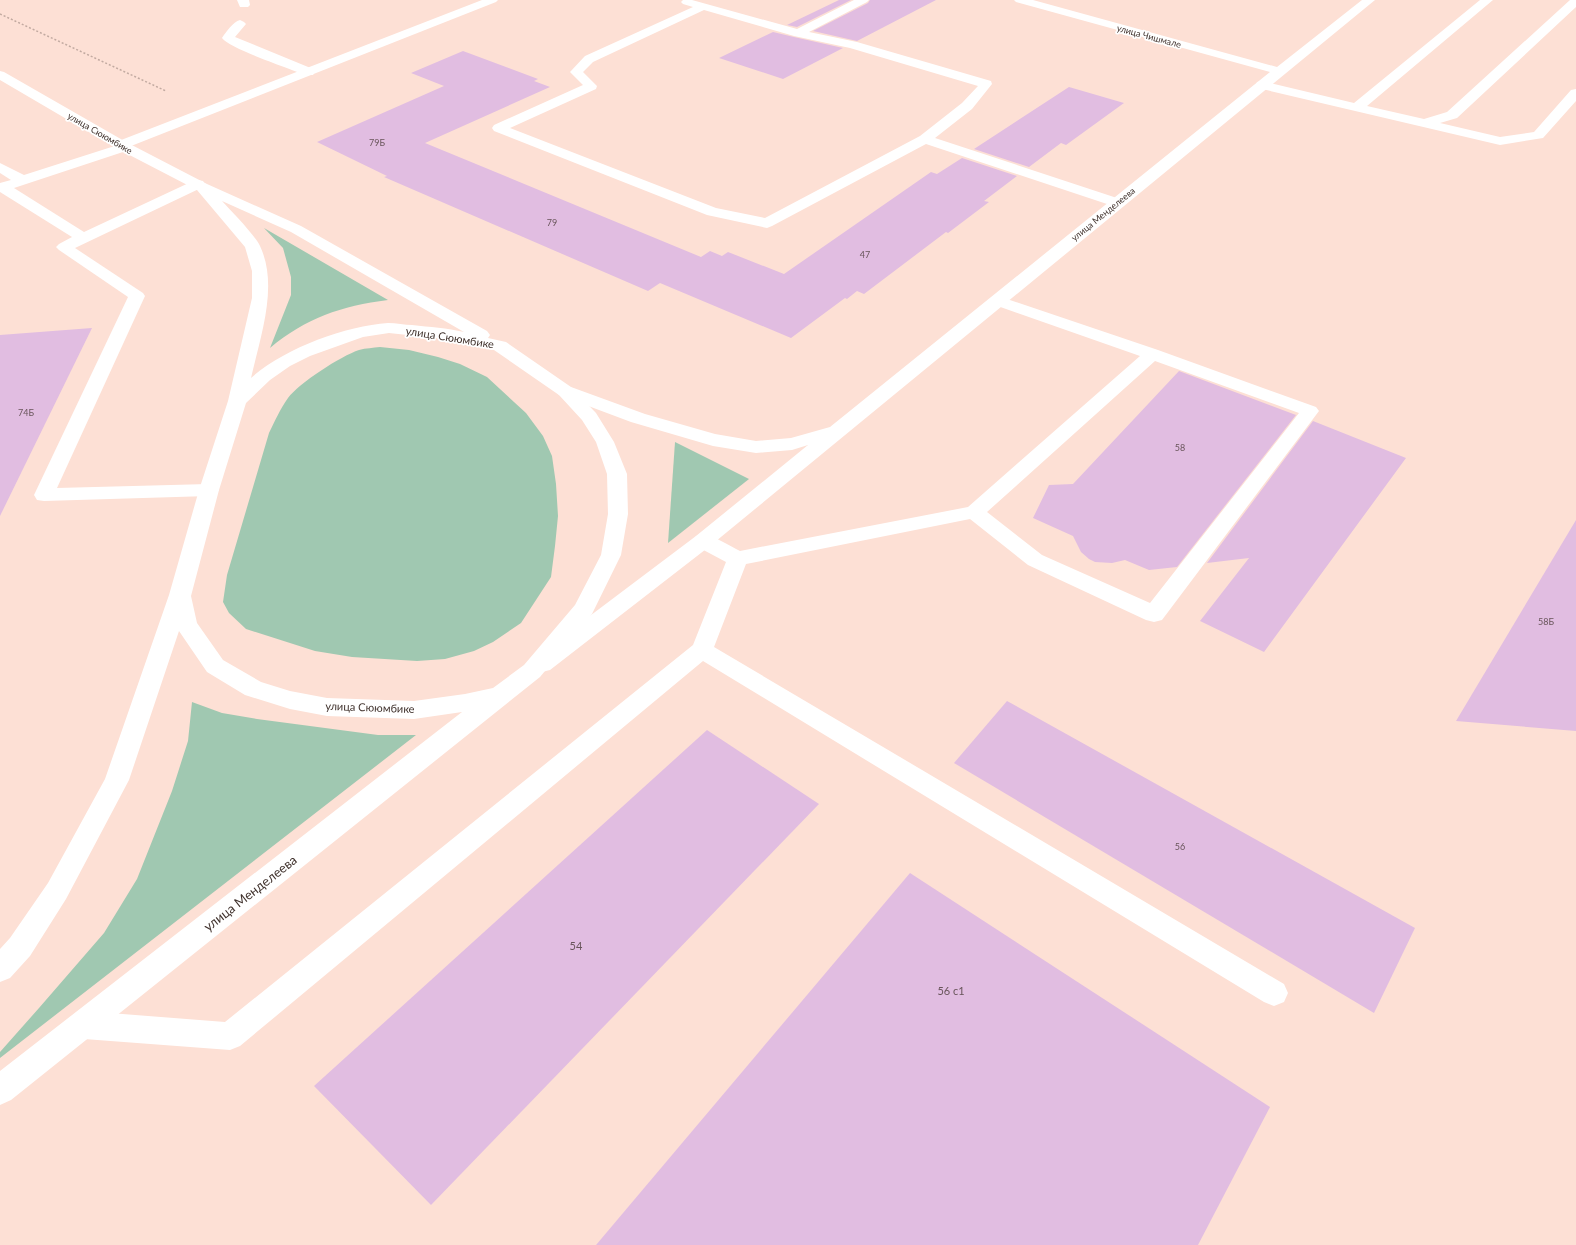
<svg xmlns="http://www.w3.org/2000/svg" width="1576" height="1245" font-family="Lato,sans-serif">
<rect width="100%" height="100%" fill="#fde0d5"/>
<g fill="#a0c8b1">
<path d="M264,228L388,300C341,306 306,318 270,348L291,295V277L283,248Z"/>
<path d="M380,347L409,350L438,357L460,364L487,377L526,413L543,436L552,456L556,484L558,516L555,546L551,577L521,623L493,642L474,651L445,659L417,661L352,657L315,651L246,629L229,613L223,602L227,575L269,433C275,421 280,409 288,398C299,383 341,356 359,350C366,348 373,348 380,347Z"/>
<path d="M675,442L749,479L668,543Z"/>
<path d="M192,702L222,713L257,719L378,735H416L0,1058V1052L39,1008L104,933L137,879L172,791L188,741Z"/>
</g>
<g fill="#e1bde1">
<path d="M839,0H851L797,27L787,25Z"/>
<path d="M870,0H936L857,41L813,31L868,3Z"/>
<path d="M773,32L794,37L843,48L783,79L719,58Z"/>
<path d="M463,51L538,79L534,81L550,87L425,143L701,257L710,251L722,256L728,252L784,274L931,172L937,174L962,158L1017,176L984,201L989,202L948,233L946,232L864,294L857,291L847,299L845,298L791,338L660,283L648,291L384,177L387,176L317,142L444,86L411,73Z"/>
<path d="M1069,87L1124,103L1066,145L1061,143L1029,167L974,149Z"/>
<path d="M92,328L0,516V335Z"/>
<path d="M1179,371L1296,415L1177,567L1149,570L1125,560L1112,563L1095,562L1089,559L1081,552L1073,536L1033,518L1049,485L1073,484Z"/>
<path d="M1313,421L1406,458L1264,652L1200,621L1249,558L1207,563Z"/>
<path d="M1576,520V731L1456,721Z"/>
<path d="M1007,701L1415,928L1374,1013L954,763Z"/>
<path d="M707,730L819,804L431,1205L314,1086Z"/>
<path d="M910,873L1270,1107L1198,1245H596Z"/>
</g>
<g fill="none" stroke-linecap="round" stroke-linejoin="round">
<path stroke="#c2aaa1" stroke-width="1.5" stroke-dasharray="2 2" stroke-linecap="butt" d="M0,14L166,91"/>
<g fill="#fff" fill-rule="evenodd">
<path d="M237,0H249L250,5L248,7H240Z"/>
<path d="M683,0H692L797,29L854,0H869L867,2L809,32L857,42L991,81L992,84L972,109L935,138L1123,200L1125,203L1123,206L1118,207L1113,206L926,144L772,226L767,228L707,215L494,131L492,128L494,125L583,85L570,72L585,56L693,7L683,4L681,2ZM704,10L794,36L850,48L978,86L962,103L920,136L765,218L716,208L510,128L596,89L597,86L583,72L593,62Z"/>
<path d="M1480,0H1493L1367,106L1424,119L1447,112L1570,0H1576V7L1457,118L1440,123L1500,137L1534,132L1571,90L1576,89V101L1543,138L1500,145L1262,89L1257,88L1256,85L1257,82L1262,81L1354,103Z"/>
<path d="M240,20L244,22L246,24L235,37L313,69L315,72L313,75H305C289,68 230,49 222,38C226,32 233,22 240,20Z"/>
<path d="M124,143L129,144L131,147L129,150L14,188L84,232L193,181L198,180L203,181L205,184L203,187L75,248L143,293L145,296L57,488L209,484L216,486L219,490L216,494L209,496L44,501L37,500L34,495L128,297L59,250L56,247L59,244L72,237L0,192V183L11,180L0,173V163L24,175Z"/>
<path d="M998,296L1158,350L1316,407L1319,411L1162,620L1154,622L1146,620L1028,565L970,519L746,564L714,647L1284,984L1288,993L1284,1002L1274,1006L1264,1002L703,661L240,1046L230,1050L84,1039L74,1035L70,1025L74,1015L84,1011L225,1022L693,645L726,562L696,546L693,541L696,536C711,532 727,545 740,551L968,507L1140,356L992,304L990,301L992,298ZM1155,361L1299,413L1150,603L1042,555L987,512Z"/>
</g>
<g fill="#fff" fill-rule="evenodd">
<path d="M482,0H498L496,2L126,148L121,149L116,148L114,145L116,142Z"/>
<path d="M1014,0H1033L1277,67L1362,0H1375L710,546L550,670L542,672L534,670L531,664L534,658L696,536L808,445L792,450L756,453L713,446L631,422L559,395L556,391L559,387L565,386L571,387L645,414L715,434L756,441L791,438L830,427L1270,72L1016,2Z"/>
</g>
<path fill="#fff" fill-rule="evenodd" d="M0,71L4,72L126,142L207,184L301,226L487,331L490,335L488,338L506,342L571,387L596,413L614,442L627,474L628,514L621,555L592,614L540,677L11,1100L0,1105V1071L462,712L414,719L327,716L290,709L245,695L207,672L179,631L129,780L66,899L30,956L10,978L0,982V949L10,938L48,883L105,779L169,595L199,490L228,401L252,298V271L245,247L197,190L116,148L0,80ZM222,201L291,232L464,332C447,328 430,327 412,325C405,325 396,323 388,323C345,326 283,349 251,378C260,338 279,286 260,246C254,234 232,212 222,201ZM389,333L454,340L494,350L559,395L582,420L596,442L607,474L608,514L601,555L575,605L524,665L493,688L465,694L414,701L327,698L290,691L261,682L223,660L197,623L191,596L219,490L246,403L270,380L290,366L310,356L363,337Z"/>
</g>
<g text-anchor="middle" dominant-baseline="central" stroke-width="3.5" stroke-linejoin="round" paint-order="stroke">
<g font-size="9" fill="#40322d" stroke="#fff">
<text transform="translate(1149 36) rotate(15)">улица Чишмале</text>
<text transform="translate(100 133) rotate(30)">улица Сююмбике</text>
<text transform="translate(1103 214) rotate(-39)">улица Менделеева</text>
</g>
<g font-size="9" fill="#68555a">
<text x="377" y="142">79Б</text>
<text x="552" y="222">79</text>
<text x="865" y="254">47</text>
<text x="26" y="412">74Б</text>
<text x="1180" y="447">58</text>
<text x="1546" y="621">58Б</text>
<text x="1180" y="846">56</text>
</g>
<g font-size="11" fill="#40322d" stroke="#fff">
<text transform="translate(450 337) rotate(9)">улица Сююмбике</text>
<text transform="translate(370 707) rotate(2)">улица Сююмбике</text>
</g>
<g font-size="11" fill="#68555a">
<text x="576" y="945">54</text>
<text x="951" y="990">56 с1</text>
</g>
<g font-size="13" fill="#40322d" stroke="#fff">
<text transform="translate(250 893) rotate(-38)">улица Менделеева</text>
</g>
</g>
</svg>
